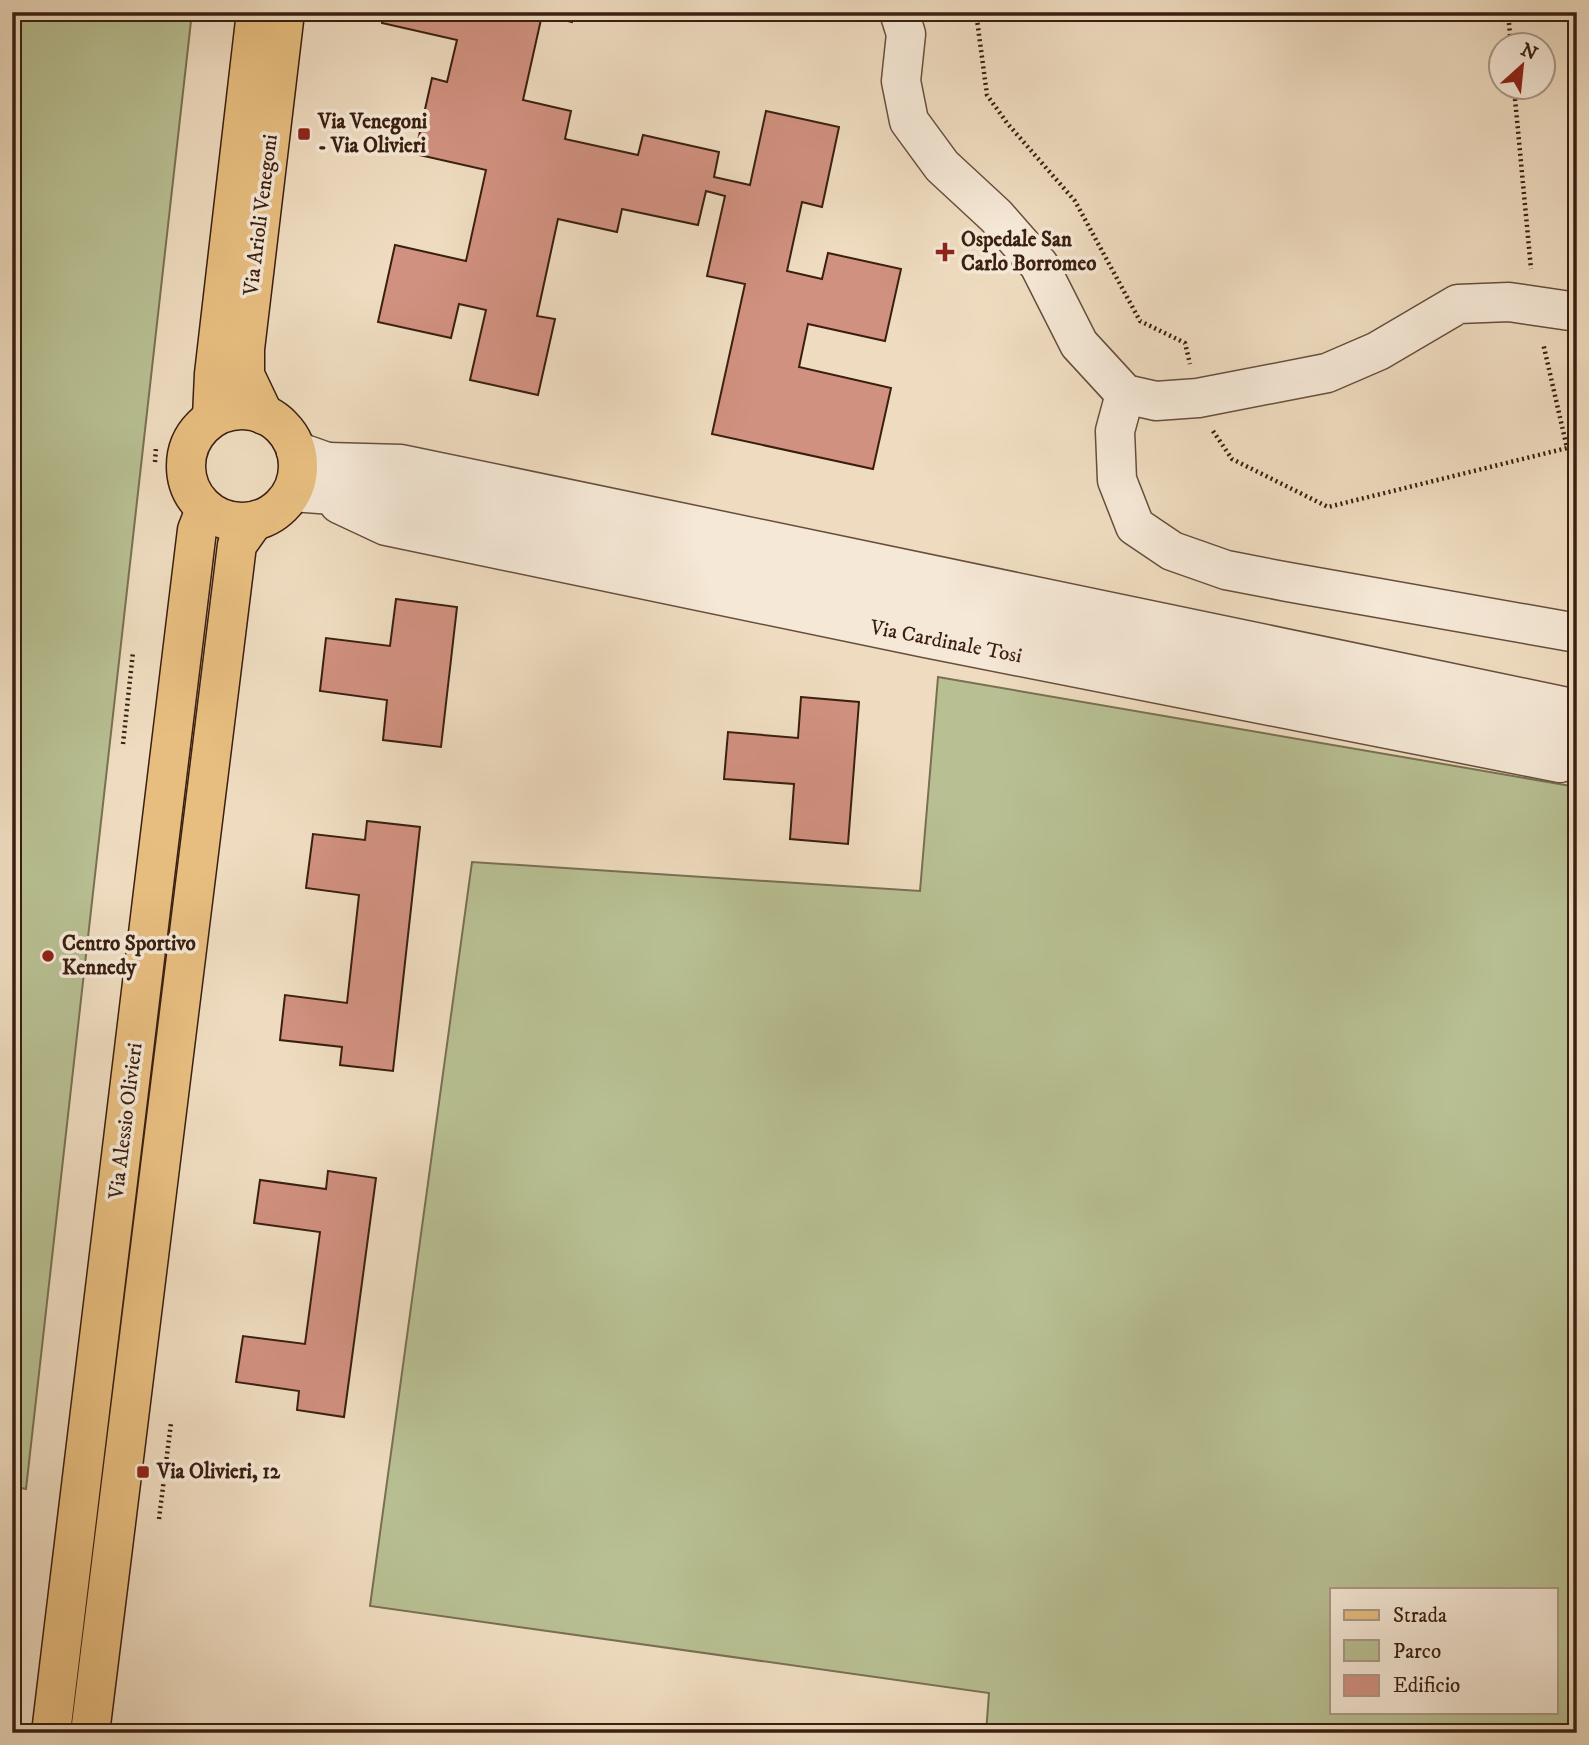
<svg xmlns="http://www.w3.org/2000/svg" width="1589" height="1745" font-family="'IM FELL DW Pica',serif">
<rect width="100%" height="100%" fill="#efdcc0"/>
<filter id="stains"><feTurbulence type="fractalNoise" baseFrequency=".00286" numOctaves="4"/><feColorMatrix values="0 0 0 0 .2 0 0 0 0 .09 0 0 0 0 .02 0 0 0 .5 -.17"/></filter>
<radialGradient id="worn" r=".72"><stop offset=".6" stop-color="#630" stop-opacity="0"/><stop offset="1" stop-color="#630" stop-opacity=".3"/></radialGradient>
<g fill="#b8c093" stroke="#797052" stroke-width="2" fill-rule="evenodd">
<path d="M12,12H192L26,1489L12,1486Z"/>
<path d="M938,677L1577,787V1733H986L989,1693L370,1606L472,862L920,891ZM1556,1589V1712H1332V1589Z"/>
</g>
<g fill="#d19180" stroke="#3a1f10" stroke-width="2">
<path d="M384,12H574L572,22L542,15L523,100L571,111L565,139L638,155L643,135L719,152L714,177L750,185L766,111L839,127L822,207L802,202L787,271L822,279L828,253L901,269L885,341L808,324L799,367L891,388L873,469L712,434L745,284L707,276L725,196L706,191L698,225L622,209L617,232L558,219L537,316L555,319L538,395L470,380L486,310L459,304L451,338L378,322L395,245L466,261L486,170L415,154L432,78L447,82L457,40L382,23Z"/>
<path d="M396,599L457,607L441,747L383,740L387,700L320,691L326,638L390,646Z"/>
<path d="M801,697L859,702L848,844L790,839L794,784L724,779L728,732L798,738Z"/>
<path d="M367,821L420,827L393,1071L340,1065L342,1047L280,1040L285,995L347,1003L359,895L306,888L313,834L365,840Z"/>
<path d="M328,1171L376,1178L344,1417L297,1410L299,1391L236,1382L243,1336L305,1344L320,1232L254,1223L260,1180L326,1189Z"/>
</g>
<g fill="none" stroke-linecap="round" stroke-linejoin="round">
<defs>
<g id="minor">
<path d="M899,12L906,34L901,81L909,121L942,166L996,216L1039,265L1079,344L1125,394L1156,401L1198,398L1327,373L1378,351L1458,304L1509,302L1577,312"/>
<path d="M1125,394L1115,431L1117,480L1135,526L1172,551L1226,570L1288,582L1577,633"/>
<path d="M296,451L350,470"/>
<path d="M328,462L401,464L1577,709"/>
<path d="M292,492L430,502L1577,739"/>
<path d="M339,504L386,526L925,638L1560,763"/>
</g>
<g id="major">
<circle cx="242" cy="466" r="56"/>
<path d="M264,415L245,375V349L285,12"/>
<path d="M212,417L214,374L256,12"/>
<path d="M51,1733L197,530L205,510"/>
<path d="M90,1733L237,545L254,521"/>
</g>
</defs>
<use href="#minor" stroke="#674e3c" stroke-width="41"/>
<use href="#major" stroke="#3a1f10" stroke-width="41"/>
<g stroke="#3a1f10" stroke-width="4.5" stroke-dasharray="2 3.5" stroke-linecap="butt">
<path d="M976,12L987,95L1007,123L1075,201L1140,321L1185,343L1190,364"/>
<path d="M1508,12L1511,46"/>
<path d="M1514,88L1531,269"/>
<path d="M1213,431L1232,459L1328,507L1567,448L1543,343"/>
<path d="M155,462L156,447"/>
<path d="M123,744L133,652"/>
<path d="M159,1519L171,1423"/>
</g>
<use href="#minor" stroke="#f5e8d6" stroke-width="38"/>
<use href="#major" stroke="#e8be80" stroke-width="38"/>
</g>
<g fill="#8f2418" stroke="#f5e8d6" stroke-width="2.5">
<rect x="297" y="127" width="14" height="14" rx="3.5"/>
<path d="M941.5 241.5h7v7h7v7h-7v7h-7v-7h-7v-7h7z"/>
<circle cx="48" cy="956" r="7"/>
<rect x="136" y="1465" width="14" height="14" rx="3.5"/>
</g>
<g text-anchor="middle" dominant-baseline="central" stroke-width="7" stroke-linejoin="round" paint-order="stroke">
<g font-size="21" font-weight="bold" fill="#3a1f10" stroke="#f5e8d6" text-anchor="start">
<text x="318" y="122">Via Venegoni<tspan x="318" dy="24">- Via Olivieri</tspan></text>
<text x="961" y="240">Ospedale San<tspan x="961" dy="24">Carlo Borromeo</tspan></text>
<text x="62" y="944">Centro Sportivo<tspan x="62" dy="24">Kennedy</tspan></text>
<text x="157" y="1472">Via Olivieri, 12</text>
</g>
<g font-size="21" fill="#3a1f10" stroke="#f5e8d6">
<text transform="translate(261 215) rotate(-83)">Via Arioli Venegoni</text>
<text transform="translate(946 642) rotate(11)">Via Cardinale Tosi</text>
<text transform="translate(126 1121) rotate(-83)">Via Alessio Olivieri</text>
</g>
</g>
<rect width="1589" height="1745" fill="none" stroke="#efdcc0" stroke-width="42"/>
<rect x="14" y="14" width="1561" height="1717" fill="none" stroke="#3a1f10" stroke-width="3.5"/>
<rect x="21" y="21" width="1547" height="1703" fill="none" stroke="#3a1f10" stroke-width="2"/>
<rect x="1330" y="1588" width="228" height="126" fill="#f5e8d6" stroke="#aa9887" stroke-width="2"/>
<rect x="1344" y="1610" width="35" height="10" fill="#e8be80" stroke="#aa9887" stroke-width="2"/>
<text x="1393" y="1622" font-size="21" fill="#3a1f10">Strada</text>
<rect x="1344" y="1640" width="35" height="21" fill="#b8c093" stroke="#aa9887" stroke-width="2"/>
<text x="1393" y="1658" font-size="21" fill="#3a1f10">Parco</text>
<rect x="1344" y="1675" width="35" height="21" fill="#d19180" stroke="#aa9887" stroke-width="2"/>
<text x="1393" y="1692" font-size="21" fill="#3a1f10">Edificio</text>
<g transform="translate(1522 66) rotate(27)"><circle r="33" fill="#f5e8d6" stroke="#aa9887" stroke-width="2"/>
<path d="M0-5L12 26L0 18L-12 26Z" fill="#8f2418"/>
<text y="-10" font-size="19" font-weight="bold" text-anchor="middle" fill="#3a1f10">N</text>
</g>
<rect width="100%" height="100%" filter="url(#stains)"/>
<rect width="100%" height="100%" fill="url(#worn)"/>
</svg>
